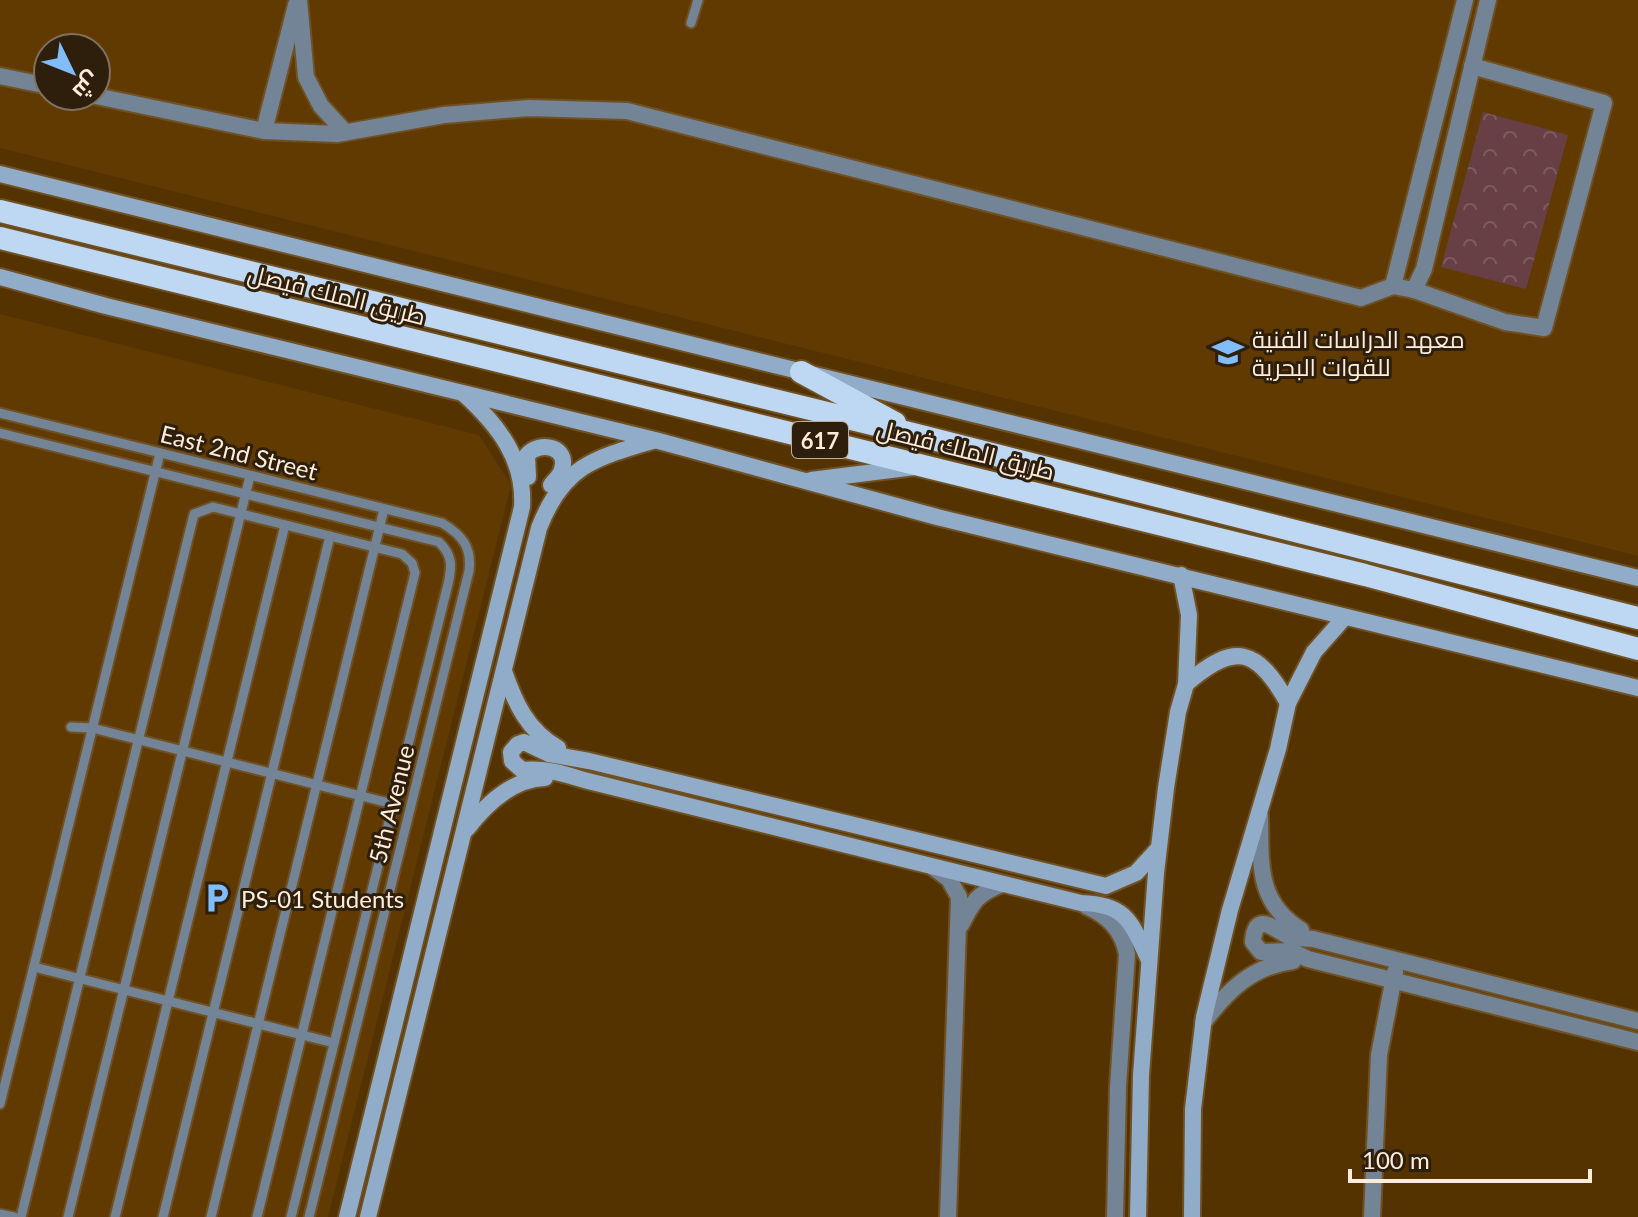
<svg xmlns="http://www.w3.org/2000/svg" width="1638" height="1217" font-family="Lato,Cairo,sans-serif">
<defs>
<pattern id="forest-crowns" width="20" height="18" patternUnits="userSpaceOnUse" patternTransform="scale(2)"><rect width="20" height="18" fill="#673f45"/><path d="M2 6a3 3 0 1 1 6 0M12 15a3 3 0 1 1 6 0" fill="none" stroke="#7e5b5f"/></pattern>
</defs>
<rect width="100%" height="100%" fill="#543301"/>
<g fill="#603a00" fill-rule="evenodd">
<path d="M0,0H1638V556L0,148ZM48,48H96V96H48Z"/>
<path d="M0,314L479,435L511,485L328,1217H0Z"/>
</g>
<path fill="url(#forest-crowns)" d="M1483,112L1568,135L1526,289L1441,267Z"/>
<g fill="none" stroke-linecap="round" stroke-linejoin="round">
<defs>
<g id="service">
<path d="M691,23L698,0"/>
<path d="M0,413L442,523C462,535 472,547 469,571L309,1217"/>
<path d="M0,433L439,542C453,556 452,566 448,584L291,1217"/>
<path d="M71,727L92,728L393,804"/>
<path d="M34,967L334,1043"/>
<path d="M0,1104L160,453"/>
<path d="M0,1214L14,1217"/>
<path d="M21,1217L194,514L213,507L402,554L412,563L415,573L257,1217"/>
<path d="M68,1217L250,476"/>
<path d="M115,1217L285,525"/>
<path d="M163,1217L330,536"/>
<path d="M211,1217L384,509"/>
</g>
<g id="minor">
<path d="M299,0L306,77L321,106L345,132"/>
<path d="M1465,0L1393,286L1414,290L1424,269L1488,0"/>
<path d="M0,76L48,86"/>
<path d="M96,96L264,131L337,134L444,115L529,108L627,111L1361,298L1393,286"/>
<path d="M264,131L296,5"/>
<path d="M1414,290L1505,322L1544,328L1604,103L1472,66"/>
<path d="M1260,816C1261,863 1256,902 1301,930"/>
<path d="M933,867L949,879L959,897L948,1217"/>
<path d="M1086,906C1108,916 1122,929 1127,954L1118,1087L1115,1217"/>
<path d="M961,925C973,901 977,894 1002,884"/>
<path d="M1638,1021L1313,939C1305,938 1293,939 1286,935C1272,927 1255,912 1253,942L1261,952L1291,951L1308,959L1638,1042"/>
<path d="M1203,1023C1227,991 1252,966 1293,961"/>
<path d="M1372,1217L1379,1055L1395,972"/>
</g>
<g id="secondary">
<path d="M0,174L1638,578"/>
<path d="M0,277L106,306L655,440L937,517L1638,688"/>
<path d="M528,477L527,455C540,440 569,447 562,469C561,475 555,480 551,485"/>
<path d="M811,480L915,467"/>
<path d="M504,671C515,703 527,730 558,748"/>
<path d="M1186,684C1235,641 1257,648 1288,703"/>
<path d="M467,829C486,804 512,779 545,778"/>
<path d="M1148,958C1131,922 1126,904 1081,903L584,780C562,773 545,768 522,770L512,761L511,752L518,744L524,742L549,754L589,761L1106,886L1136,873L1158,849"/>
<path d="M347,1217L522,507C525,459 498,425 464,394"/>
<path d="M368,1217L539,528C563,466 594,458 653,441"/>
<path d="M1138,1217L1141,1075L1156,873L1166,788L1178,712L1186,684L1189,615L1181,575"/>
<path d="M1192,1217L1193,1109L1204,1017L1230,910L1278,749L1288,703L1314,652L1344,618"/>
</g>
<g id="trunk">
<path d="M0,211L913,434L1638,618"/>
<path d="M0,238L1365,575L1638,649"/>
<path d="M801,372L895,423"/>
</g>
</defs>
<use href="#service" stroke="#6f5124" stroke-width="13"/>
<use href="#minor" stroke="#6f5124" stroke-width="20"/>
<use href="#secondary" stroke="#6f5124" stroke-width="20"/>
<use href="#trunk" stroke="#6f5124" stroke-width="26"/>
<use href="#service" stroke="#738496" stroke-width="9"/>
<use href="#minor" stroke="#738496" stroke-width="16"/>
<use href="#secondary" stroke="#91acc9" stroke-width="16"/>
<use href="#trunk" stroke="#bed8f4" stroke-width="22"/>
</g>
<defs>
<symbol id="university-bare" viewBox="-9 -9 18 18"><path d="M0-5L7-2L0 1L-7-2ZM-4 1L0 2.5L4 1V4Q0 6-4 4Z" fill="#80bdfa" stroke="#2e1f0d" stroke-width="2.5" paint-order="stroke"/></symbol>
<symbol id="parking-bare" viewBox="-9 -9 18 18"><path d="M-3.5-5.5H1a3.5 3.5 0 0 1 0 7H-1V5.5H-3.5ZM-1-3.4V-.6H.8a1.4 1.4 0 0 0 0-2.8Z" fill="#80bdfa" stroke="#2e1f0d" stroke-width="2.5" paint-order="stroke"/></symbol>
</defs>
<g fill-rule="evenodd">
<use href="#university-bare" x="1206" y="330" width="44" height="44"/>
<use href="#parking-bare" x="195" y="876" width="44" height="44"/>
</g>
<g text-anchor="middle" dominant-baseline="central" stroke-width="6" stroke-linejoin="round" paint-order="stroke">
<rect fill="#2e1f0d" stroke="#beae9c" stroke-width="2" x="792" y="422" width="56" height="36" rx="6"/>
<g font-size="22" font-weight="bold" fill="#fcecd9">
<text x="820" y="440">617</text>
</g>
<g font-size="24" fill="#fcecd9" stroke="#2e1f0d">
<text transform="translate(337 294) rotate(14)">طريق الملك فيصل</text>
<text transform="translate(966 449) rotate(14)">طريق الملك فيصل</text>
<text transform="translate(239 452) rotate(14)">East 2nd Street</text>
<text transform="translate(391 804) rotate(-76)">5th Avenue</text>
</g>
<g font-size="24" fill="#fcecd9" stroke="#2e1f0d" text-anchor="start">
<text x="1252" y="338">معهد الدراسات الفنية<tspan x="1252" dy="28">للقوات البحرية</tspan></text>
<text x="241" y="898">PS-01 Students</text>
</g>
</g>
<g transform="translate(72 72) rotate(133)"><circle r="38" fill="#2e1f0d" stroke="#80715f" stroke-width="2"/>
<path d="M0-6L14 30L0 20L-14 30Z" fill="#80bdfa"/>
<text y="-12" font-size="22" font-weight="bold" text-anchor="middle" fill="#fcecd9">ش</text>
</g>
<path d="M1350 1169v12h240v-12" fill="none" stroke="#fcecd9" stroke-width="4"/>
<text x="1362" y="1169" font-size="24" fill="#fcecd9" stroke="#2e1f0d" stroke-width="6" paint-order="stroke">100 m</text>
</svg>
